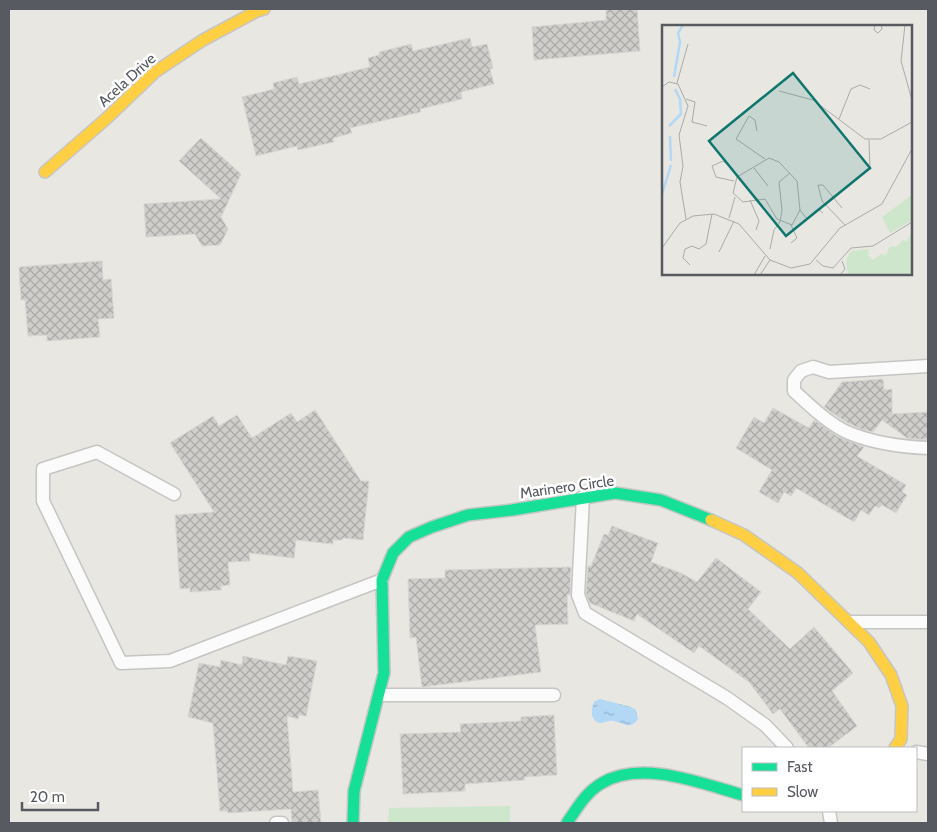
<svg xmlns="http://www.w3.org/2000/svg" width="937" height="832" font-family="Cabin,sans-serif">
<defs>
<pattern id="water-ripples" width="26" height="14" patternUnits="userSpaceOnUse" patternTransform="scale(1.25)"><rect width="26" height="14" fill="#b2d8f6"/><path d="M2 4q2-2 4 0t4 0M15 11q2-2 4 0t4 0" fill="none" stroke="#94b2cb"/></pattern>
<pattern id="building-cross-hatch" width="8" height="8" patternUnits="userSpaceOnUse" patternTransform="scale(1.25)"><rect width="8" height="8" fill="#cfcecb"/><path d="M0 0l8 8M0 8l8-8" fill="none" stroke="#abaaa8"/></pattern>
</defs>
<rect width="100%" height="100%" fill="#e8e7e2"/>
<path fill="#cee6cb" d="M510,806V823H388L389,808Z"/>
<path fill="url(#water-ripples)" d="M600,699L631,707L636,710L638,719C630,731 623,722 613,721C609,720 605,723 601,723C590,722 590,708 595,701Z"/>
<g fill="url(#building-cross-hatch)" stroke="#d8d6d1">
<path d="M606,9H637L640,51L534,60L532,27L606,20Z"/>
<path d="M470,38L472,47L487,44L493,68L490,69L494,84L461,92L462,99L420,109L421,112L350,128L352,133L333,138L334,142L298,150L297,146L256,156L242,97L274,89L273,83L297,77L299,84L370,67L368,58L379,55V52L411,44L413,51Z"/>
<path d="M201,138L241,174L221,217L228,229L220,245L202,246L195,234L146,237L144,204L221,199L179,161Z"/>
<path d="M102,261L103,280L111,279L114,318L98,319L100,337L47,341V335L28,336L25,300H21L19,267Z"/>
<path d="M883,379L884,390L892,389V414L928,412V440L907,438L882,420L873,432L861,429L846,422L824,407L842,382Z"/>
<path d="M773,408L809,428L814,420L838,437L864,447L857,456L906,485L902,492L907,495L896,513L882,505L879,508L875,506L869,515L861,510L854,522L796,488L791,496L784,492L778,503L759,492L772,470L736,448L754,417L764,423Z"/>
<path d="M315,410L361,481H369L363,540L343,538L342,540H333V544L296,540L294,558L249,553L250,561L228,562L230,585L221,586V590L190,592V588L180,589L175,515L214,512L170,443L213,416L219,426L237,415L252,438L291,413L297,422Z"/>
<path d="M612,526L658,543L651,562L681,573L697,582L716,558L761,592L748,609L790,649L814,627L853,673L832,691L857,726L828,748H809L780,709L773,714L749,682L699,646L694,653L637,614L634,621L590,603L586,594L588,566H591L604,534L608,535Z"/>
<path d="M571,567L570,595L567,594L568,624L535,625L541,672L422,687L416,637L410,638L408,579L445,578V570Z"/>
<path d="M243,656L286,665L288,656L317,661L306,716L299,715L298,719L287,716L293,792L318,790L321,823H292L291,809L228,813L227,811H220L213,723L188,717L199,663L220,667L221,660L242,665Z"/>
<path d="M554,715L557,775L524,777L525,780L465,784V791L403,794L400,734L461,732L460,724L521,721V717Z"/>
</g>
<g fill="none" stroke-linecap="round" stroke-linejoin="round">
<defs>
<g id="lane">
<path d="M928,366L829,372L813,367L801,371L794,380V391C809,405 830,425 849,433C874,443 902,447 928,448"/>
<path d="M174,494L97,452L43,469V501L121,663L170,661L382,580"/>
<path d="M583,497L578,595L585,613L727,698L765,725L787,748"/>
<path d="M852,622H928"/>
<path d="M379,695H554"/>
<path d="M916,752L928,754"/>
<path d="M829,811L831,823"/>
<path d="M276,823H282"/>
</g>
<g id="fast">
<path d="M353,823L354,791L384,673L382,580L393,553L409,537L432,527L468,515L512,510L615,493L661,500L711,520"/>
<path d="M567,823C577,808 586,792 602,783C641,759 703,784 743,795"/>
</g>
<g id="slow">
<path d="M45,172L107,118L155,72L203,40L257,11L264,9"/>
<path d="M711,520L744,535L798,573L869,642L891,675L902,706L901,739L895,748"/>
</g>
</defs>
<use href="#lane" stroke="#c5c5c4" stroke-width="15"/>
<use href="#fast" stroke="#c5c6c5" stroke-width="14"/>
<use href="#slow" stroke="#c5c6c5" stroke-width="14"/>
<use href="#lane" stroke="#fcfbfb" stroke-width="12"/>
<use href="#fast" stroke="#16e098" stroke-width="11"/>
<use href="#slow" stroke="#ffcf43" stroke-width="11"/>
</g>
<g text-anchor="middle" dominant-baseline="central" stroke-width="5" stroke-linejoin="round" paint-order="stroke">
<g font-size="15" fill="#575b61" stroke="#fff">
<text transform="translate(127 80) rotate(-42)">Acela Drive</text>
<text transform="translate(567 487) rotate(-8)">Marinero Circle</text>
</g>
</g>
<g transform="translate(662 25)">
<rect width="250" height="250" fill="#e8e7e2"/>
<path d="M250,170V195L228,208L220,192ZM250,207V250H186L184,235L189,226L207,224L206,230L211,235L219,229L224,230L228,221L234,222L241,215L245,216Z" fill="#cee6cb"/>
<path fill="none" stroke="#b2d8f6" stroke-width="2.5" d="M12,52L18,17L16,8L21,0M7,101L19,89L18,74L13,64M8,111L9,136M0,169L9,140"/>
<path fill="none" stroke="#aaabaa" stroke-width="1" d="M213,0L212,5L216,8L220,4L219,0M243,0L239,36L250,75M15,58L26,19M0,62L7,57L16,59L26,81L17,110L21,141L18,157L24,194M117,66L151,75L203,114H219L250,97M24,74L33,77L30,97L45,101M177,94L189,64L198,60L208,64M95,106L93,95L87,91L74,114L103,134M207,115L208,145M107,133L117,137L135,156L138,185L130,200L115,194L103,174L81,177L71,168L75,152ZM92,143L106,161M71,144L61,136L50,141L54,152L72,156M88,175L97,196L94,205M180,183L161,160H156L160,176L183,200M138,185L145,194L156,184L161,188M67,193L73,172M118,197L120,185L117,157L128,148M129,200L135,213L129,218M0,223L18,198L31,191L52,189L77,199L108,235L129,243L148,239L178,203L220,179L250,124M108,224L112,205L118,197M57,227L72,196M154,235L161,241L171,243L189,223L211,221L250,197M28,240L21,233L23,224L30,221L37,224L44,219L50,189M92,250L103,231M98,250L108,235M178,250L183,244L180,236"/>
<path fill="#0f766e" fill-opacity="0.15" stroke="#0f766e" stroke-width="2.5" d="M131,48L208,143L124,211L47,116Z"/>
<rect width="250" height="250" fill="none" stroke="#575b61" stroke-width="2.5"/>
</g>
<rect width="937" height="832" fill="none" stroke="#575b61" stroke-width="20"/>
<rect x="742" y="747" width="175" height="65" fill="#ffffff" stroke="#bcbdc0"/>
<rect x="752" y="763" width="25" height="8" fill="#16e098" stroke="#bcbdc0"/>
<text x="787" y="772" font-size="15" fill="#575b61">Fast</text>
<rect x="752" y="788" width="25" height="8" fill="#ffcf43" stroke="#bcbdc0"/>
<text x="787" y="797" font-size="15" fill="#575b61">Slow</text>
<path d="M22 802v8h76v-8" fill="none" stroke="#575b61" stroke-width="2.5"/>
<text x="30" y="802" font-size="15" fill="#575b61" stroke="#ffffff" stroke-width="4" paint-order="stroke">20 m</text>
</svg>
